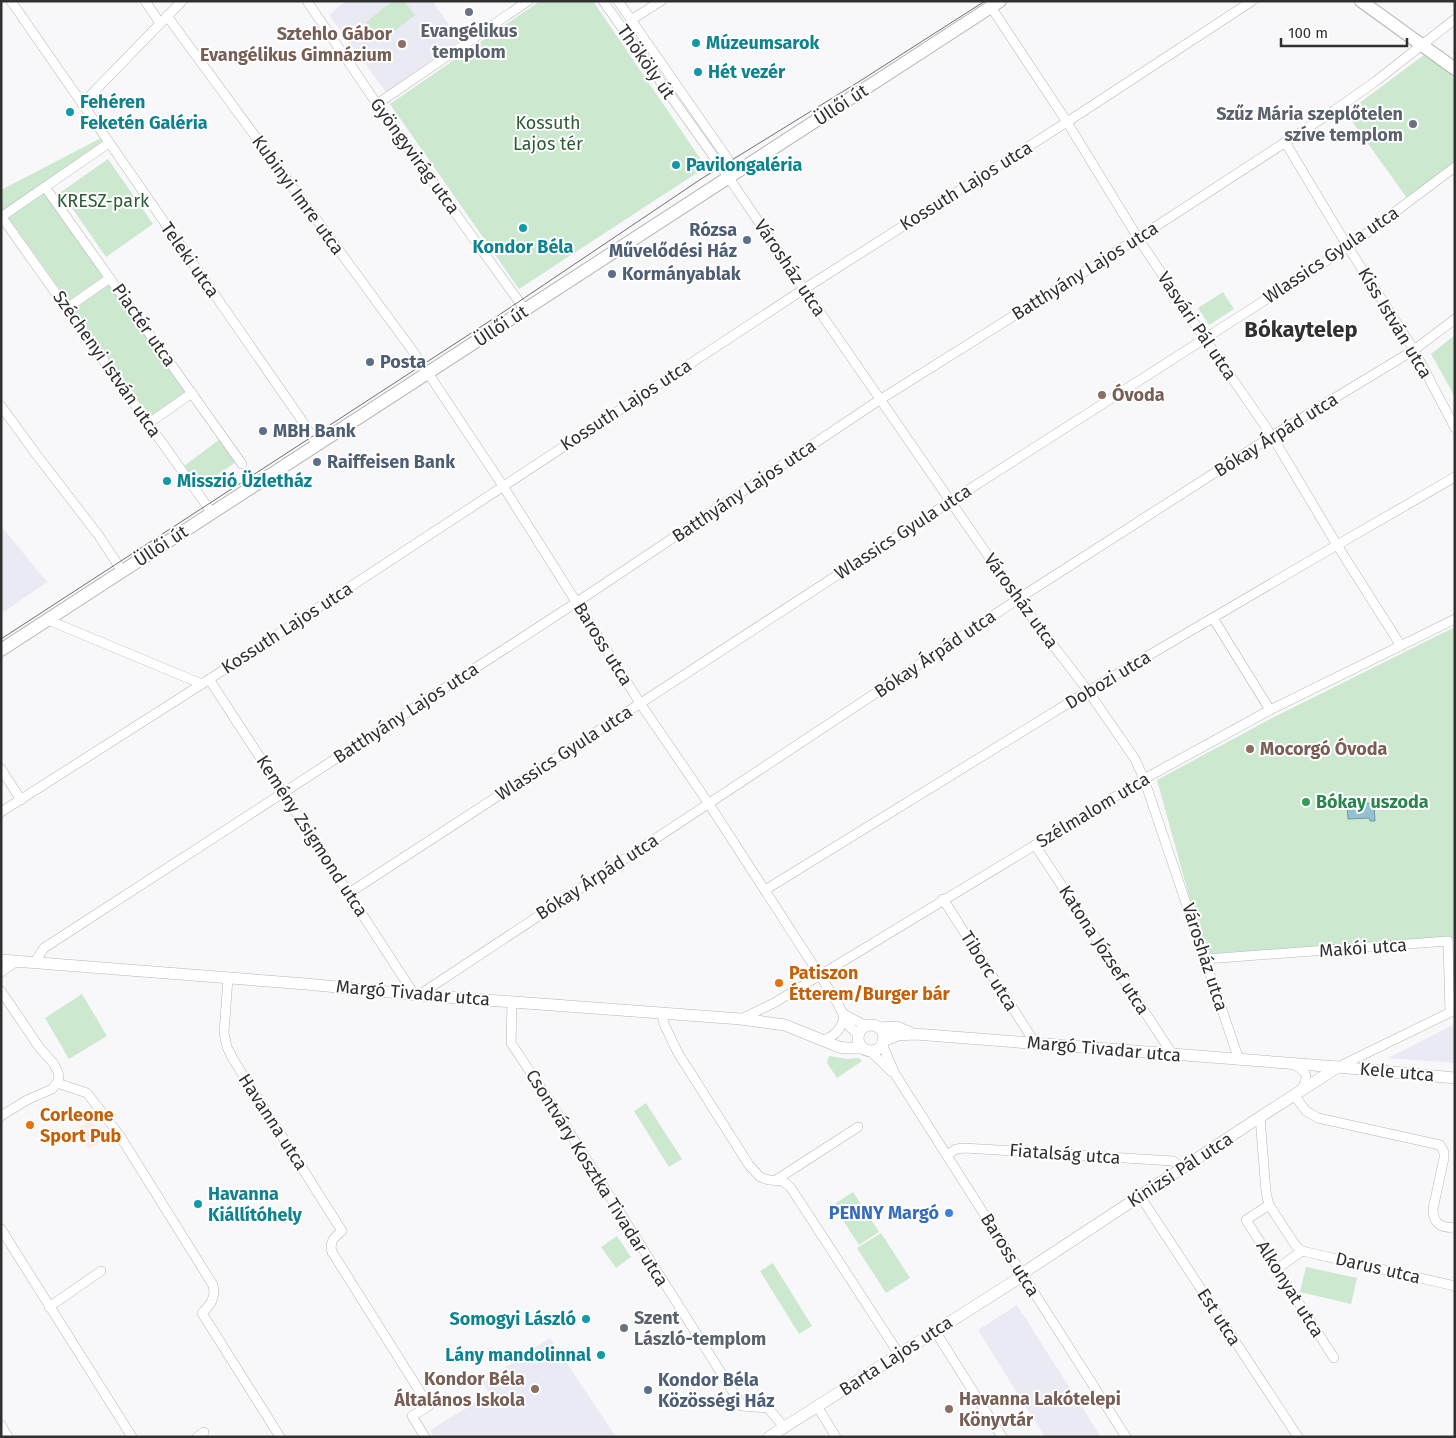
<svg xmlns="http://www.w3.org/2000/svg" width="1456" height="1438" font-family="'Fira Sans',sans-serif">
<rect width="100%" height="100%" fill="#f8f8fa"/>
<g fill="#e9eaf3">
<path d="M346,1H432L460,40L386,92L329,15Z"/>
<path d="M1,526L47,582L1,614Z"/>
<path d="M1455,1024V1063L1388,1058Z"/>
<path d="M1017,1305L1101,1437H1045L978,1330Z"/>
<path d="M550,1338L616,1437H434L430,1430L486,1396L490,1403L494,1400L482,1382Z"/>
</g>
<path fill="#ffe9e6" d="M91,1120L96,1128H102L106,1135L103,1140L89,1149L77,1129Z"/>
<g fill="#cce9d0">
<path d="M393,1H404L415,15L381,41L366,22Z"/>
<path d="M540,1H593L706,167L519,289L390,104Z"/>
<path d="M1424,55L1455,77V162L1407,198L1346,113Z"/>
<path d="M101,138L103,141L41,185L185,388L184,395L153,417L149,415L1,207V190Z"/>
<path d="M108,159L153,224L106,257L61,192Z"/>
<path d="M1223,292L1234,309L1209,325L1198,308Z"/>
<path d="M1455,335V397L1431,354Z"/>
<path d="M220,439L235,462L232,465L204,484H196L184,466Z"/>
<path d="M1455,627V938L1205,954L1157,780L1272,718Z"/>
<path d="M82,994L107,1036L69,1059L45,1018Z"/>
<path d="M830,1056L847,1059L859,1058L862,1061L837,1078L827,1063L828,1058Z"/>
<path d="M646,1103L682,1159L669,1167L634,1111Z"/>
<path d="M853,1192L879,1232L859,1245L833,1205Z"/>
<path d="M881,1233L910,1278L886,1293L857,1248Z"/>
<path d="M617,1236L631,1257L616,1268L601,1247Z"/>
<path d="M773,1263L812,1326L799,1334L760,1271Z"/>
<path d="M1306,1267L1357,1278L1351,1304L1300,1292Z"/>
</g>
<path fill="#92c1d1" stroke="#7596a1" d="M1374,803L1375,821H1370L1369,818L1348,819L1347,805Z"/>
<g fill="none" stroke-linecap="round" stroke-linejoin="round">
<defs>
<g id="minor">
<path d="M11,1L303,422L317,445"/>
<path d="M145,1L160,23"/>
<path d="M307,1L377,104L525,310"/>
<path d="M603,1L729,178L804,289L1018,599L1088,691L1135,759L1144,779L1239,1060"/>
<path d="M618,1L730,162L729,178"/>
<path d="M991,7L1067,122L1138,238L1205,339L1272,436L1337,545L1401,646"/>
<path d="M167,16L415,354L427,374"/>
<path d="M631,20L661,1"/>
<path d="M82,104L182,1"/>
<path d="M377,104L528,1"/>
<path d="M1285,142L1348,247L1414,350L1455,428"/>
<path d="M45,187L242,464"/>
<path d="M1,216L212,513"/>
<path d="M1,217L109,143"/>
<path d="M67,308L110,278"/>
<path d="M428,373L503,486L640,703L709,804L819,974L837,1002L849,1026L858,1035"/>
<path d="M1,406L36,454L99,536L122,571"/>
<path d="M149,423L192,393"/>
<path d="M1213,618L1270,710"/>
<path d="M48,620L202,684"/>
<path d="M209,679L414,994"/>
<path d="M1,769L21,800"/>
<path d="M1,812L202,684L804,289L1067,122L1252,1"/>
<path d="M1035,845L1173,1055"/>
<path d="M765,890L1088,691L1337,545L1455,477"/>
<path d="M349,893L951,501L1348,247L1455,167"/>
<path d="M943,899L1035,1043"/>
<path d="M1206,959L1448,941L1450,1012"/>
<path d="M35,962L44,948L577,602L881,399L1138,238L1335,110L1376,81L1455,19"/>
<path d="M1,972L17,961"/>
<path d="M228,978L224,1033L227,1047L233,1059L342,1231C334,1237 329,1242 332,1252L429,1406L412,1416L425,1437"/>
<path d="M1,991L39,1047L54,1064L58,1072L59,1078L57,1083"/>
<path d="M419,995L1018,599L1272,436L1414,350L1455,319"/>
<path d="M512,1001L511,1043L549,1100L742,1406L768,1408L784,1427"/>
<path d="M662,1014L664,1024L678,1053L749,1165L760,1177L769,1180L783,1181L791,1188L899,1354"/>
<path d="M844,1014L866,1026"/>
<path d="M741,1019L774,1003L1144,779L1270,710L1455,619"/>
<path d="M823,1040C836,1036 843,1028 844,1014"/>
<path d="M882,1044L895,1074L1126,1437"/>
<path d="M869,1050L892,1072"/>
<path d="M1293,1064C1307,1072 1310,1076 1301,1090"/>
<path d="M1338,1067L1455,1010"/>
<path d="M57,1083L87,1093L120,1136L213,1285C216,1298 211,1304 202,1313L280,1437"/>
<path d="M1294,1095L1306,1111L1318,1118L1440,1145L1444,1152V1158L1433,1209C1433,1223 1441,1229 1455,1227"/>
<path d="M1,1116L27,1100L52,1089L57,1083"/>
<path d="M1260,1117L1266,1192L1269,1205L1296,1246L1302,1251L1455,1286"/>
<path d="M947,1155L956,1149L964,1148L1173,1161L1183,1168"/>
<path d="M776,1180L858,1127"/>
<path d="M1140,1196L1298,1437"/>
<path d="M1269,1205L1246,1220L1334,1358"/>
<path d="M1,1229L132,1437"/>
<path d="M1278,1268L1302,1251"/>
<path d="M49,1307L101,1271"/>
<path d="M935,1331L1002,1437"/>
<path d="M817,1406L836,1437"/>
<path d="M1,1425L8,1437"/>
<path d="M197,1437L204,1432"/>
</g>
<g id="tertiary">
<path d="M1,960L306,984L419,995L741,1019L785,1025L839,1047L846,1048H863"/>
<circle cx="871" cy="1038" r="13"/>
<path d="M879,1028L897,1027L909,1032"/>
<path d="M883,1041L898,1035L915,1034L1338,1067L1455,1078"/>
<path d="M769,1437L1016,1280L1029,1269L1260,1117L1338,1067"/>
</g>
<g id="secondary">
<path d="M1361,1L1455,69"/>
<path d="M1,650L1000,1"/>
</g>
</defs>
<use href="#minor" stroke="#b6b6b8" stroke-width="10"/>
<use href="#tertiary" stroke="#b6b6b8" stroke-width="12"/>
<use href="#secondary" stroke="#b6b6b8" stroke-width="14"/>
<use href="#minor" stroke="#fff" stroke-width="9"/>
<use href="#tertiary" stroke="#fff" stroke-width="11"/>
<use href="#secondary" stroke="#fff" stroke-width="12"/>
<path stroke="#6f6f70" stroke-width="1" d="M1,639L499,315L701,179L860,81L985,1"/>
</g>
<g fill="#6b7280" stroke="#fff" stroke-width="2">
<circle cx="469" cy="12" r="5"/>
<circle cx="1413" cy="124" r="5"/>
<circle cx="624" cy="1328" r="5"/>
</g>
<g fill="#0f9aa8" stroke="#fff" stroke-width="2">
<circle cx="696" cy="43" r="5"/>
<circle cx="698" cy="72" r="5"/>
<circle cx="70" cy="112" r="5"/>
<circle cx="676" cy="165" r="5"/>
<circle cx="523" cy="228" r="5"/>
<circle cx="167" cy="481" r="5"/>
<circle cx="198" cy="1204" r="5"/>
<circle cx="586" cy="1319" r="5"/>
<circle cx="601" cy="1355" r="5"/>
</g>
<g fill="#8d6e63" stroke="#fff" stroke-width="2">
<circle cx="402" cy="44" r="5"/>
<circle cx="1102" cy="395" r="5"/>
<circle cx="1250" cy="749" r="5"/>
<circle cx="535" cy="1389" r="5"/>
<circle cx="949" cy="1409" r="5"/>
</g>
<g fill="#5c6f8a" stroke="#fff" stroke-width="2">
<circle cx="747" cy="240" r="5"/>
<circle cx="612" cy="274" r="5"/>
<circle cx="370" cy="362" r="5"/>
<circle cx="263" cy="431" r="5"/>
<circle cx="317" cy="462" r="5"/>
<circle cx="648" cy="1390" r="5"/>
</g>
<circle fill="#2e9e5b" stroke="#fff" stroke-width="2" cx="1306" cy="802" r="5"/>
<g fill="#e8710a" stroke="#fff" stroke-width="2">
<circle cx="779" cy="983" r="5"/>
<circle cx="30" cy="1125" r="5"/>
</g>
<circle fill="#3f7fe0" stroke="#fff" stroke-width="2" cx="949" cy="1213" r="5"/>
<g text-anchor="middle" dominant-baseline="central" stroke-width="4" stroke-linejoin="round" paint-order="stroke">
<g font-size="18" font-weight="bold" fill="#5b616d" stroke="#fff">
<text x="469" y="31">Evangélikus<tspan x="469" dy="21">templom</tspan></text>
<text x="1403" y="114" text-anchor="end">Szűz Mária szeplőtelen<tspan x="1403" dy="21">szíve templom</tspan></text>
<text x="634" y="1318" text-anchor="start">Szent<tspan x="634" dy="21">László-templom</tspan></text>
</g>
<g font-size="18" font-weight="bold" fill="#785e54" stroke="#fff" text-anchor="start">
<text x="392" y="34" text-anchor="end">Sztehlo Gábor<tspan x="392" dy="21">Evangélikus Gimnázium</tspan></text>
<text x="1112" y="395">Óvoda</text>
<text x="1260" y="749">Mocorgó Óvoda</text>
<text x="525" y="1379" text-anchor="end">Kondor Béla<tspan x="525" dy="21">Általános Iskola</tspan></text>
<text x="959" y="1399">Havanna Lakótelepi<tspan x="959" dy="21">Könyvtár</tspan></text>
</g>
<g font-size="18" font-weight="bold" fill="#0d838f" stroke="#fff" text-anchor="start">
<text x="706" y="43">Múzeumsarok</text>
<text x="708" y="72">Hét vezér</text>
<text x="80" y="102">Fehéren<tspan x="80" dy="21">Feketén Galéria</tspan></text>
<text x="686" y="165">Pavilongaléria</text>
<text x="523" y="247" text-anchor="middle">Kondor Béla</text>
<text x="177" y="481">Misszió Üzletház</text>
<text x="208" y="1194">Havanna<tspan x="208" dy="21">Kiállítóhely</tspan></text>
<text x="576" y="1319" text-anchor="end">Somogyi László</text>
<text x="591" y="1355" text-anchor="end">Lány mandolinnal</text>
</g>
<g font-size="18" fill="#303031" stroke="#fff">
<text transform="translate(646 62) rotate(55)">Thököly út</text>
<text transform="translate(841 105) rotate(-33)">Üllői út</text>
<text transform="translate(415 156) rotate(54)">Gyöngyvirág utca</text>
<text transform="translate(966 186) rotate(-32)">Kossuth Lajos utca</text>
<text transform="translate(298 195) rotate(54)">Kubinyi Imre utca</text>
<text transform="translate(1331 255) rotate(-34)">Wlassics Gyula utca</text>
<text transform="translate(190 260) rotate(55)">Teleki utca</text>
<text transform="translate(790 268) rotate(56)">Városház utca</text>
<text transform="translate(1085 271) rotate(-32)">Batthyány Lajos utca</text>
<text transform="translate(1395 323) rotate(59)">Kiss István utca</text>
<text transform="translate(144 325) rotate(55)">Piactér utca</text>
<text transform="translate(501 326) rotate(-33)">Üllői út</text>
<text transform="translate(1197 326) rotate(56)">Vasvári Pál utca</text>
<text transform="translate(107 364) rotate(55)">Széchenyi István utca</text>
<text transform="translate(626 405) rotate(-33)">Kossuth Lajos utca</text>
<text transform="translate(1276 435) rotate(-32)">Bókay Árpád utca</text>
<text transform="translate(744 491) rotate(-34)">Batthyány Lajos utca</text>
<text transform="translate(903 532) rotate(-33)">Wlassics Gyula utca</text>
<text transform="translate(161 546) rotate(-33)">Üllői út</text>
<text transform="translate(1021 601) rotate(54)">Városház utca</text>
<text transform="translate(287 628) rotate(-33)">Kossuth Lajos utca</text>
<text transform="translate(603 644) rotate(58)">Baross utca</text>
<text transform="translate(935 654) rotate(-34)">Bókay Árpád utca</text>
<text transform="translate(1108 680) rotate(-31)">Dobozi utca</text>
<text transform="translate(406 713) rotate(-33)">Batthyány Lajos utca</text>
<text transform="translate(564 753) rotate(-33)">Wlassics Gyula utca</text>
<text transform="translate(1093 810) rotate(-31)">Szélmalom utca</text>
<text transform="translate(312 836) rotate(57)">Kemény Zsigmond utca</text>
<text transform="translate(597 877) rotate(-33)">Bókay Árpád utca</text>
<text transform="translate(1363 948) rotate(-4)">Makói utca</text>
<text transform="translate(1104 950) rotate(57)">Katona József utca</text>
<text transform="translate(1205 957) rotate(72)">Városház utca</text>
<text transform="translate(989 971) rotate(58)">Tiborc utca</text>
<text transform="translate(413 993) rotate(5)">Margó Tivadar utca</text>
<text transform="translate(1104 1049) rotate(5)">Margó Tivadar utca</text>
<text transform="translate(1397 1072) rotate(5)">Kele utca</text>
<text transform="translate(273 1122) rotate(57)">Havanna utca</text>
<text transform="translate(1065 1154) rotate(4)">Fiatalság utca</text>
<text transform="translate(1180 1170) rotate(-33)">Kinizsi Pál utca</text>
<text transform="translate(597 1178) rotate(58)">Csontváry Kosztka Tivadar utca</text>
<text transform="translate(1010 1255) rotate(58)">Baross utca</text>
<text transform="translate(1378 1268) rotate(13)">Darus utca</text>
<text transform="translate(1290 1289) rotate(58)">Alkonyat utca</text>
<text transform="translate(1219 1317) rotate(57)">Est utca</text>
<text transform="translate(896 1356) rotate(-33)">Barta Lajos utca</text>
</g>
<g font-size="18" fill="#2b5c35" stroke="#fff">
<text x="548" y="123">Kossuth<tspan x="548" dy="21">Lajos tér</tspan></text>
<text x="103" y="201">KRESZ-park</text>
</g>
<g font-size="18" font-weight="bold" fill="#4e5e75" stroke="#fff" text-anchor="start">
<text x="737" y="230" text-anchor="end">Rózsa<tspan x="737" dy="21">Művelődési Ház</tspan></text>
<text x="622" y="274">Kormányablak</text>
<text x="380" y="362">Posta</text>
<text x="273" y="431">MBH Bank</text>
<text x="327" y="462">Raiffeisen Bank</text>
<text x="658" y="1380">Kondor Béla<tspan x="658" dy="21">Közösségi Ház</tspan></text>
</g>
<g font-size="18" font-weight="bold" fill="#27864d" stroke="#fff" text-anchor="start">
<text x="1316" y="802">Bókay uszoda</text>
</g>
<g font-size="18" font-weight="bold" fill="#c56008" stroke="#fff" text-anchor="start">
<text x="789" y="973">Patiszon<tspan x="789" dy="21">Étterem/Burger bár</tspan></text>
<text x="40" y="1115">Corleone<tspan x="40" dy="21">Sport Pub</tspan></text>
</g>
<g font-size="18" font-weight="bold" fill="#366cbe" stroke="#fff" text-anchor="end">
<text x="939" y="1213">PENNY Margó</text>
</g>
<g font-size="22" font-weight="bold" fill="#303031" stroke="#fff">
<text x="1301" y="329">Bókaytelep</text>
</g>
</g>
<rect width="1456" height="1438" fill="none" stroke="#303031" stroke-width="5"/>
<path d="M1281 38v8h126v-8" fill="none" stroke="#303031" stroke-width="2.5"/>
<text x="1288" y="38" font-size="15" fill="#303031" stroke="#ffffff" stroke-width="4" paint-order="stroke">100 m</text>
</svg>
